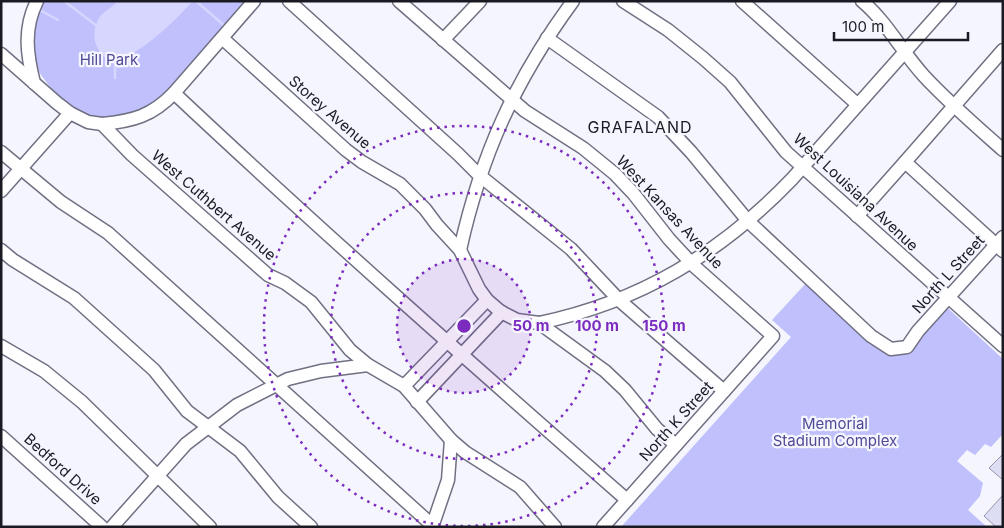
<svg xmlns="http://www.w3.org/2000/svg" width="1004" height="528" font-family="Inter,sans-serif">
<rect width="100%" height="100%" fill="#f5f5fe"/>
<g fill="#c0c0fd">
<path d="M41,1H252L159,104L127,118L100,119L76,110L52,90L39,72L32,50L34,25Z"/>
<path d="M808,281L892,353L939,300L1003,359V434L991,447L985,444L975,455L967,450L957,461L983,483L980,496L968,510L987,527H621L791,337L772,320Z"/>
</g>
<path fill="#d6d6ff" d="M117,1H193C179,16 115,85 98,49C93,39 93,30 98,20C101,12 112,9 117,1Z"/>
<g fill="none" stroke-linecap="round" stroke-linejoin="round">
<g stroke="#d6d6ff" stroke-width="2.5">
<path d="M64,1L97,26"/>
<path d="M196,1L227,28"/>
<path d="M38,9L58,20"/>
<path d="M115,59V78"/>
</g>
</g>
<g fill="#dddef3" stroke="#9495a9">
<path d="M1003,454V480L989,468Z"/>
<path d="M1003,495V527H996L984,516Z"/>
</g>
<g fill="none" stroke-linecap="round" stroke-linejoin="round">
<defs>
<g id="minor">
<path d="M289,1L458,154L479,175L571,249L619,300L724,391"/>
<path d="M399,1L525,111L583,148L615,174L633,193L669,239L694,266L773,336L603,527"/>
<path d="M623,1L668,30L703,58L730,82L786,152L1003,346"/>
<path d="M742,1L857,104"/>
<path d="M862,1C887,22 902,52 924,76C948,102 976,126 1003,150"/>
<path d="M222,38L346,150L362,162L400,184L425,209L437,225L460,250L479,289L487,300L501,312L517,320L539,323L605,371L625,390L657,429L676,445"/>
<path d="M547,38L658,117L691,152L748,221L871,336L891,349L907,347L918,331L1003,237"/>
<path d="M443,40L480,1"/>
<path d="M1,54L57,103L70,113L88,122L102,124L132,155L268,275L285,283L311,302L350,350L368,365L404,386L451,440L465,452L520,487L555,527"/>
<path d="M34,83C27,55 23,29 37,1"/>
<path d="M174,93C322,232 474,366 627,500"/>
<path d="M102,124C133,121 152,116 174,93L254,1"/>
<path d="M1,152L61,202L108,233L432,525"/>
<path d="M905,162L1003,50"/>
<path d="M1,191L70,113"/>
<path d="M857,216L905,162L1003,251"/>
<path d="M1,250L13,260L74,298L154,370L187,411L240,451L278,497L311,527"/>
<path d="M460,250C481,155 515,80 573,1"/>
<path d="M539,323C640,302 721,253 792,179L950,1"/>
<path d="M1,346L44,371L82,402L210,527"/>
<path d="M404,386L487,300"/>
<path d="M417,402L502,312"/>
<path d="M1,436L102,527"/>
<path d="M112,527L186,444L237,405L288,379L321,371L368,365"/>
<path d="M432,527L448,480L451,440"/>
</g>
</defs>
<use href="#minor" stroke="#707083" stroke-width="15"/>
<use href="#minor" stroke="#fff" stroke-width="12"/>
</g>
<circle cx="464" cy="326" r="67" fill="#7b2cbf" fill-opacity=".12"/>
<g fill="none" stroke="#7b2cbf" stroke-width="2.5" stroke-dasharray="2.5 5">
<circle cx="464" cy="326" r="67"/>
<circle cx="464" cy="326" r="133"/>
<circle cx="464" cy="326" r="200"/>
</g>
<g text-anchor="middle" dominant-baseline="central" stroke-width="4.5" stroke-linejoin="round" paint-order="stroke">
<g font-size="15" fill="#504996" stroke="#f5f5fe">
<text x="109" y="59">Hill Park</text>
<text x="835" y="423">Memorial<tspan x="835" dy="17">Stadium Complex</tspan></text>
</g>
<g font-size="15" fill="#1a1b22" stroke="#f5f5fe">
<text transform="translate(330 112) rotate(41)">Storey Avenue</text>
<text transform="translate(856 192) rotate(43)">West Louisiana Avenue</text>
<text transform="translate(214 205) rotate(41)">West Cuthbert Avenue</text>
<text transform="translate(670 212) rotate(47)">West Kansas Avenue</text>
<text transform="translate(948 274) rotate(-48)">North L Street</text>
<text transform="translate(676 421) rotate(-48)">North K Street</text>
<text transform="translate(63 469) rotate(42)">Bedford Drive</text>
</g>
<g font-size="16" letter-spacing="1" fill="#1a1b22" stroke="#f5f5fe">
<text x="640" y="127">GRAFALAND</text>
</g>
</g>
<circle cx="464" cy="326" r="8" fill="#7b2cbf" stroke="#f5f5fe" stroke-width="2.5"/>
<g font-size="15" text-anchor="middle" font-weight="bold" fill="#7b2cbf" stroke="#f5f5fe" stroke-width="4.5" stroke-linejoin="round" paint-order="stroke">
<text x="531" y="331">50 m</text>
<text x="597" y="331">100 m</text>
<text x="664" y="331">150 m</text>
</g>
<rect width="1004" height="528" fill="none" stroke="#1a1b22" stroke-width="5"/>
<path d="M834 32v8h134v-8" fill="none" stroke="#1a1b22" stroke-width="2.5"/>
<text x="842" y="32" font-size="15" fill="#1a1b22" stroke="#f5f5fe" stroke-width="4" paint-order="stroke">100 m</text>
</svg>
